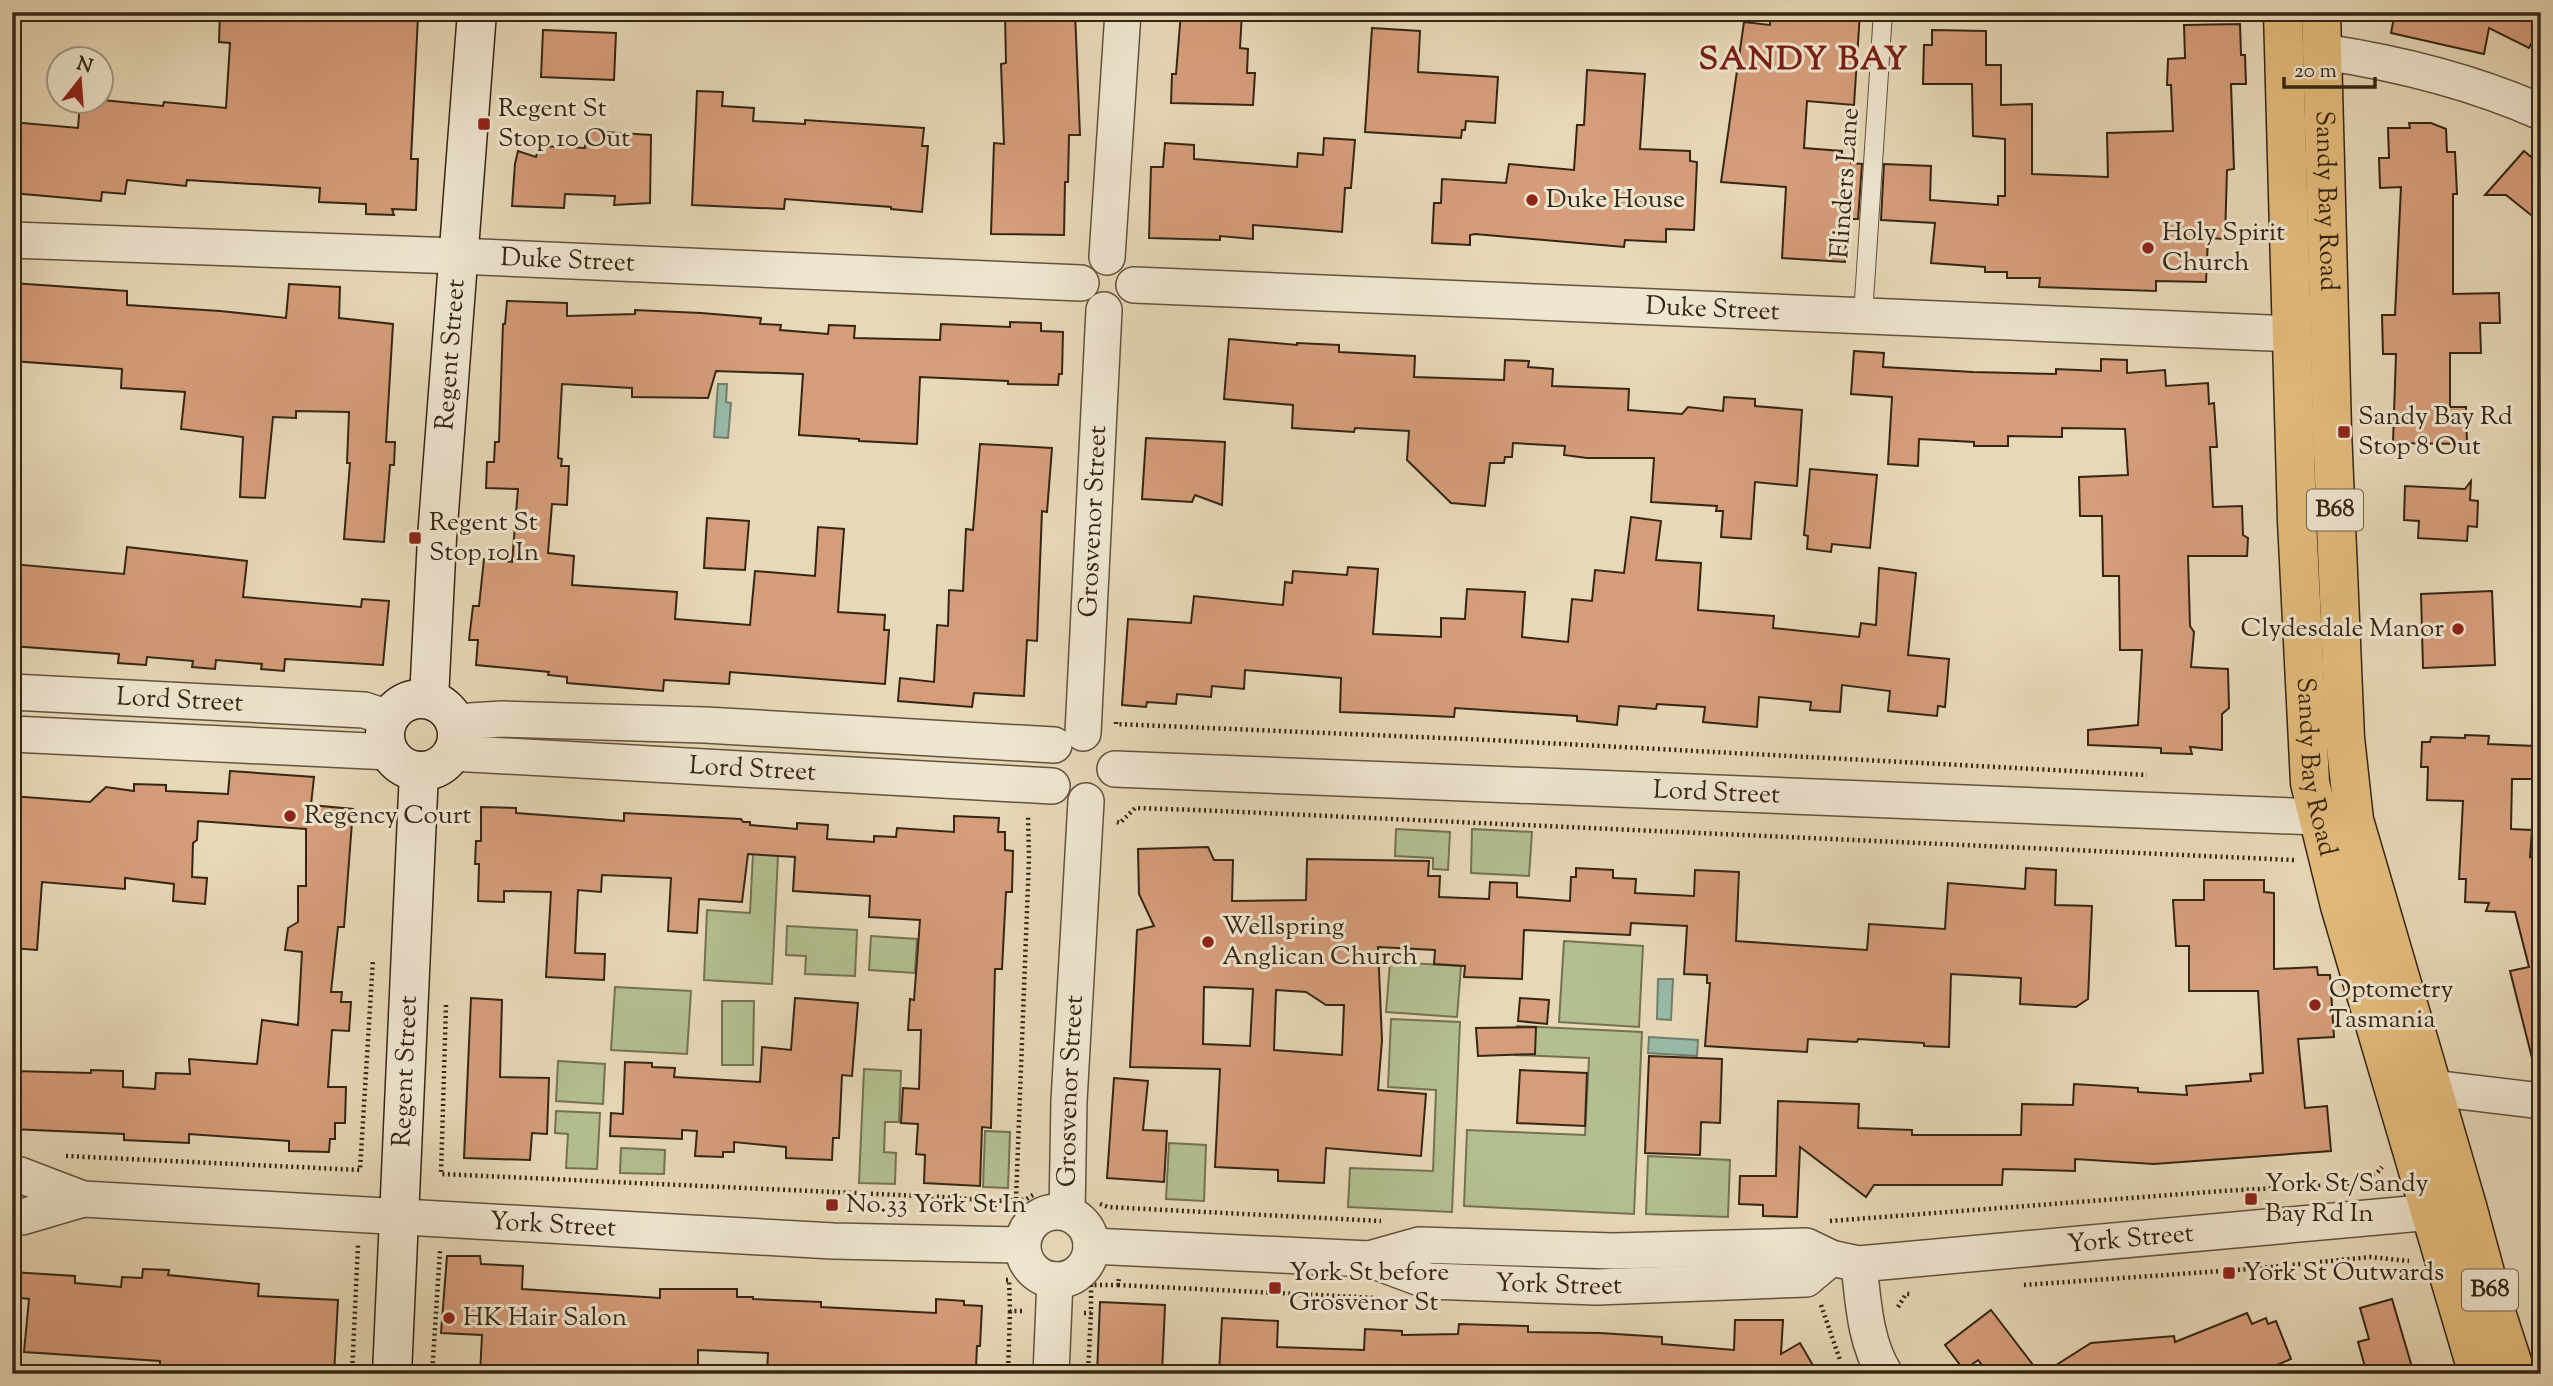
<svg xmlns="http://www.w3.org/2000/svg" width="2553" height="1386" font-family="'Sorts Mill Goudy',serif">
<rect width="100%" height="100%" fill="#e7d8b7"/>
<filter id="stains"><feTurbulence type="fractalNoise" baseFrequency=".00286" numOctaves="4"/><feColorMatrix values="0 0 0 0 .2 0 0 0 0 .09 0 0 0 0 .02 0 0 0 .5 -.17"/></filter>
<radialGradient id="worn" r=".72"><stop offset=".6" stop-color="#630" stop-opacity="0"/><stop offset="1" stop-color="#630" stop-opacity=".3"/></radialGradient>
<g fill="#b3bf90" stroke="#747252" stroke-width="2">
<path d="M1396,829L1450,832L1448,870L1433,869V858L1395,856Z"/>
<path d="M1472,829L1532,832L1529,876L1471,873Z"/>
<path d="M753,854L778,855L772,984L704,980L707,910L750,913Z"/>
<path d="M787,926L857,930L855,976L805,974L806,956L786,955Z"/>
<path d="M871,936L917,939L915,973L869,970Z"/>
<path d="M1564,941L1643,946L1639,1027L1559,1022Z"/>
<path d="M1390,962L1461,966L1457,1017L1386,1012Z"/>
<path d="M615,987L691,991L687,1054L611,1050Z"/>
<path d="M722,1001H754L753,1065H722Z"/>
<path d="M1391,1019L1460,1022L1452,1212L1348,1207L1350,1168L1433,1171L1436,1090L1388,1087Z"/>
<path d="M1517,1026L1642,1032L1634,1214L1464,1206L1467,1130L1585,1135L1589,1058L1515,1055Z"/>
<path d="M558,1061L605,1064L603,1104L556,1101Z"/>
<path d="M864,1069L901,1071L899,1122H885L884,1152L896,1153L895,1184L859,1183Z"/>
<path d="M556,1111L600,1113L597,1169L566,1168L568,1134L555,1133Z"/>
<path d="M985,1131L1010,1132L1008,1188L983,1187Z"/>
<path d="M1169,1143L1206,1145L1204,1201L1166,1199Z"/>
<path d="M621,1148L665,1150L664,1174L620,1173Z"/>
<path d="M1648,1156L1730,1160L1728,1217L1646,1214Z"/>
</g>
<g fill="#98bba9" stroke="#707f6d" stroke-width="2">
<path d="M718,384H727L726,402L731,403L728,438L714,437Z"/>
<path d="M1658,979H1673L1671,1020L1657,1019Z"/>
<path d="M1649,1037L1698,1040L1697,1056L1648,1053Z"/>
</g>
<g fill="#d69d7a" stroke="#352614" stroke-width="2" fill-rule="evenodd">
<path d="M220,12H363L418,16L411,159H418L416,210L392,209L394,215L366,214V204L319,202L320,188L187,180L186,186L127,180L125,194L102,192L101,201L12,193V122L78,128L80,102L102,100L163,106L164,102L226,108L230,43L219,42Z"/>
<path d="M1075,12L1080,135H1069L1068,182H1065L1064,235L991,234L994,143L1004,144L1001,64L1006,63L1005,13Z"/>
<path d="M1181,12H1242L1240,48L1248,49L1247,73H1255L1253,105L1171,103L1172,74H1176Z"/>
<path d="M1770,12H1860L1854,105L1807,101L1804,148L1842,151V156L1851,157V163L1862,164L1858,219H1847L1845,262L1782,258L1786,187L1721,182L1744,22L1770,25Z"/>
<path d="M2395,12H2541V25L2529,48L2489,28L2484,54L2391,33Z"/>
<path d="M2240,24L2241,55H2245L2246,84H2231L2234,169L2227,170L2225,239L2208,238L2206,282L2156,281V291L2039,287L2040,278H2007V272H1985V267L1931,263L1935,223L1881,220L1884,164L1931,166L1930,200L1998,205V196H2005V139L1973,136L1972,84H1923L1924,45H1932V30L1986,31V65H2001V105L2032,104V174L2108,177L2107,133L2173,131L2171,85H2167L2168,59L2185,58L2184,25Z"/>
<path d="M1372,28L1420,31L1418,72L1498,77L1495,123L1466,121L1465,130H1462L1461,138L1365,132Z"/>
<path d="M543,30L616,33L614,80L541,77Z"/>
<path d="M1587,70L1645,74L1640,149L1690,151V161L1697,162L1694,230L1666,229V242L1625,240L1624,247L1475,234L1470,235V245L1432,243L1434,203H1441L1442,179L1506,183L1509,164L1574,170L1577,125H1584Z"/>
<path d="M697,91L723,92L722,106L754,108L753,121L805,124V120L924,128L922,146H928L922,212L891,209V207L785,199L784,209L692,205Z"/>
<path d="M2409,123H2431L2446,129L2447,152H2455L2457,194H2453V294L2499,293L2500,323H2480L2481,353H2450V407H2466L2467,444L2393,443L2396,354H2383L2382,315H2395L2401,187L2380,188L2379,158H2389L2388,128H2410Z"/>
<path d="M587,131L651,135L650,203L614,205L615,196L565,194L564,208L512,206L515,164L518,151L536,157L539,146L585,148Z"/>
<path d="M1324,138L1355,140L1351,188H1345L1342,232L1253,225V239L1220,236V240L1149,238L1151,167H1163L1165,143L1194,145V159L1297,167L1298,153L1323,155Z"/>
<path d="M2524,151L2541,165V223L2506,195H2485Z"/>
<path d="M12,283L127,291V305L220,311L286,318L289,284L340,287L339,318L393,324L386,442H395L394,465H390L384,542L344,539L350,463H347L349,412L296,411V418L273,417L265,498L240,497L243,437L181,429L185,392L121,388L122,369L12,361Z"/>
<path d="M507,301L567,303V316L635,314V310L701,313L761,318L760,324L781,325L780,330L828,334L829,325L855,326L854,338L940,340L941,324L1010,327V322L1041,323V331L1063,332L1062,374H1059L1058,385L1008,384V381L920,377L917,444L859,441V439L799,435L803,374L716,371L708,398L632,397V388L562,384L558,458L562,459L561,466H569L567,505L552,504L548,553L574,556L572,585L677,592L675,619L750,625L755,571L815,576L818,527L844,529L838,612L885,615L884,630H889L885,684L730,672L729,684L664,680L663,691L567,683V677L548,675L549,672L476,665L478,640H469L473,606H479L484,559L512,562L518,489L486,488L487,462H494L495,442H499L503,324H505Z"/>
<path d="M1229,339L1297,345V343L1339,345V352L1415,356L1414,377L1504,380L1505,360L1529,361L1528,367L1553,369L1552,386L1629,389L1628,410L1682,414L1688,407L1723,411L1724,397L1755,399V406L1802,410L1797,486L1755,482L1751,539L1721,537L1723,511H1716L1717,506L1651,502L1654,458H1587L1564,455L1565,446L1513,443L1512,457H1505L1504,463H1490L1485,506L1451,503L1407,460L1409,431L1355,428L1354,432L1292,428L1293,405L1224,399Z"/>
<path d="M1854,351L1884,353L1883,367L1973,372L2056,374V369L2101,371V359L2127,360V373L2165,370L2166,386L2208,383L2209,404L2214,403L2217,447H2210L2213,507L2242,506L2243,535L2248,538L2247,556H2188L2190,626L2194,632L2191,667L2228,669L2229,708L2222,714V750L2190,747L2192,754L2161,753V748L2088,745V730L2138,725L2142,650H2120L2119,576H2103L2102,516H2080L2079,477L2128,475L2125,429L2062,428V437L2008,436V446H1974V442L1919,439L1918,466L1888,464L1892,397L1851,394Z"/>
<path d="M1146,438L1225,442L1222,505L1195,495L1192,502L1142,499Z"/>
<path d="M980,444L1052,448L1047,512L1042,511L1037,641L1027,640L1024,696L974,693L972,707L898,701L900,678L934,682L937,625L948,626L949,590L963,591L966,529L973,530Z"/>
<path d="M1810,469L1877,475L1870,548L1832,544L1831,552L1807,549L1808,536L1804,535Z"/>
<path d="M2471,481L2470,500L2478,501L2477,527L2468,526L2467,541L2418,538L2419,521L2404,520L2405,486L2465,489Z"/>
<path d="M1631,517L1661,521L1656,560L1701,563L1698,610L1774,616L1773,628L1859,637L1861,623L1876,625L1879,568L1916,573L1908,655L1949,659L1945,707L1938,706L1937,716L1888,711L1890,691L1842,685L1840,712L1810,710L1811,702L1759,697L1757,727L1703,722L1705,707L1657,704L1656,709L1619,706L1617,725L1577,721V716L1455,708L1454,717L1391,714L1340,712L1341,678L1245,670L1244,689L1212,686L1211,697L1177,694L1176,704L1147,702L1146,707L1122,705L1128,619L1191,623L1194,596L1283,605L1285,582L1292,583L1293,571L1347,575L1348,567L1378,569L1373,634L1441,637V618L1465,619L1467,589L1525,592L1522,637L1568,642L1572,599L1592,601L1595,570L1624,573Z"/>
<path d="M707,518L749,521L745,570L704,568Z"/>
<path d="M127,547L247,561L243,597L361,607L362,599L389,601L383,665L285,659L284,671L261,669L262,664L216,660L215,669L192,667L193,661L147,657L146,665L118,663L119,654L12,646V564L124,574Z"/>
<path d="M2492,591L2495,665L2423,668L2421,594Z"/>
<path d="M2465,735L2489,736L2488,744L2535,746L2534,779H2512L2511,829L2532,830L2530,857L2541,858V1057L2532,1058L2510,971L2529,967L2515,912L2486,911L2489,903L2465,902L2466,879H2459L2463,801L2427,800L2428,767H2421L2422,742H2430L2431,737L2465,738Z"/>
<path d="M230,771L314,777L311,805L353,809L344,927H338L331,992H342L341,1002H351L349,1031L332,1030L328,1087H346L345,1123H335V1139H330L329,1152L289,1151V1141L189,1134V1143L124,1140V1134L12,1129V1071L91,1073V1070L123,1071V1087L155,1089L156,1073L190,1074L189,1059L257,1064L262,1020L298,1025L302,952L285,950L288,928L298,922V886H306V829L198,821L197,840L193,843L192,877L207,878L205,904L173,901L174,884L125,878V889L42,882L37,950L12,948V796L90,802L106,787L134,791V784L166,785V791L228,794Z"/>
<path d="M481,807L516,808V813L624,821V813L741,819L743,822H750V825L797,829V823L828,825L827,839L874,842V836L896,837L897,828L954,832V816L999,818L998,832H1005V850L1013,851L1012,892H1006L1002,969H995L991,1128L982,1127L980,1186L924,1183L925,1155L916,1154L918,1124L901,1123L903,1088L919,1089L921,1030H908L910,999L914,1000L920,920L869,917L870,896L793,891L795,857L748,854L742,902L699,899L697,933L668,931L671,878L602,875L601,892L578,890L575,953L605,954L604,980L546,977L551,892L504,891V902L478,901L479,864H475L476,841H481Z"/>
<path d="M1208,847L1214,860H1233L1232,901L1306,900L1307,859L1429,861L1428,876H1440L1439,897L1489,899L1490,882L1517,883V897L1570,901L1571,877H1576V868L1613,870V878L1636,879L1635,893L1694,896L1695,870L1739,872L1736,941L1867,950L1869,924L1945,929L1948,883L2025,889L2026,868L2056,870L2055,905L2092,906L2088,999L2076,1007L2020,1004L2021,978L1951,974L1949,1047L1924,1046V1043L1858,1039L1857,1042L1808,1039L1807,1052L1705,1046L1710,983H1707V975L1684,974L1687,926L1631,923L1630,935L1524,930L1522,979L1464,977L1465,966L1434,964L1435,950L1378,947L1382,1040L1378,1090L1426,1094L1421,1156L1326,1148L1324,1183L1278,1181V1170L1215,1167L1220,1069L1130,1067L1137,930L1154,926L1139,894L1138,849ZM1204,987L1253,989L1250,1046L1203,1044ZM1276,990L1306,992L1326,1005H1344L1342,1055L1274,1050Z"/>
<path d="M2204,880H2264V892L2274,893V969L2317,967L2318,975H2330L2334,1037L2298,1039L2305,1108L2327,1106L2331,1151L2154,1164L2075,1159V1171L2003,1169L2002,1185H1874L1866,1197L1800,1147L1797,1217L1763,1216V1205L1739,1204L1740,1176H1776L1778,1101L1859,1104L1858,1128L1912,1130V1135H2021L2022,1104L2073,1105L2074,1084L2138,1088V1092L2187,1095L2186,1086L2251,1081L2250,1074L2263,1073L2258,991H2189V946H2176L2173,900H2204Z"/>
<path d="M471,998L502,1000L500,1077L549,1078L547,1134L532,1133L530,1160L464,1158Z"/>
<path d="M795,998L858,1003L852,1076L842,1075L839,1138H833L832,1160L786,1158V1147L734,1142V1152H723V1157L695,1156L697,1131L682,1130V1139L610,1136L611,1113L623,1114L625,1062L652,1063V1067L675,1068L674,1077L760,1082L762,1047L791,1050Z"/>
<path d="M1520,998L1549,1000L1547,1024L1518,1021Z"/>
<path d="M1536,1027L1535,1054L1478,1056L1476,1028Z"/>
<path d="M1649,1056L1722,1059L1720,1123L1701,1122L1700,1155L1645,1153Z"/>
<path d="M1520,1070L1587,1073L1585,1126L1517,1123Z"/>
<path d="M1114,1078L1148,1081L1143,1130L1167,1131L1164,1182L1107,1178Z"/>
<path d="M447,1256H480L481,1264L523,1266L522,1289L660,1298V1289H737V1297H753V1299L821,1302V1307L936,1313V1299L964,1301V1305L982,1306L980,1346H977L976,1367L969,1374H767L768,1353L698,1350V1374H480L482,1335L441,1333Z"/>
<path d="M143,1269L169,1270L168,1275L259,1284L258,1296L338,1300L334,1374H273L184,1365V1374H160V1361L24,1352L29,1299L12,1297V1272L75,1276V1283L121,1287L122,1277L142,1278Z"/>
<path d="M2392,1299L2414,1374H2367L2358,1342L2369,1339L2360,1308Z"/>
<path d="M1100,1302L1165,1305L1162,1374H1097Z"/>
<path d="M1991,1310L2040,1374H1989L1978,1360L1964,1370L1945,1345Z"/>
<path d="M2247,1313L2252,1324L2266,1318L2268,1324L2276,1321L2291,1359L2270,1368L2273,1374H2042L2091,1343L2174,1336L2175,1342Z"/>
<path d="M1222,1318L1278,1321L1277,1347L1364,1350L1365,1329L1402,1331V1335L1458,1334L1459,1324L1528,1326V1332L1600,1333L1662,1337V1344L1734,1350L1735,1320H1783L1781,1354L1800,1343L1818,1374H1219Z"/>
</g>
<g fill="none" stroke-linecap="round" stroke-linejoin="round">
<defs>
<path id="lane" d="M1863,315L1883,12"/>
<g id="street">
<path d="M2324,52C2397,63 2473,82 2541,112"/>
<path id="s1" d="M12,240L457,256L1081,283"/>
<path d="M1107,257L1123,12"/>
<path id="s2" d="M1134,285L2292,334"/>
<path id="s3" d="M12,692L364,710L389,718"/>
<path d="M455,722L502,719L705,725L1054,745"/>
<path id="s4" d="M1083,733L1104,310"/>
<path d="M12,734L390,752"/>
<path id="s5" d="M452,753L1052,786"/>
<path id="s6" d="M1115,769L2316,817"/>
<path d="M2433,1088L2541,1101"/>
<path id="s7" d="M12,1175H20L83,1199L833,1241L1022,1245"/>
<circle cx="1057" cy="1246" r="34"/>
<path id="s8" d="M1067,1213L1069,1101L1086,801"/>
<path d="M12,1217H22L83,1199"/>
<path id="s9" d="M1091,1246L1369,1259L1428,1281L1597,1287L1806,1279L1831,1258"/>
<path id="s10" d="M1369,1259L1419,1245L1613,1251L1806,1246L1831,1258L1859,1264L2432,1212"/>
<path d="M1859,1264C1863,1300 1865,1343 1885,1374"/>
<path d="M1051,1374L1055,1280"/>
</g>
<g id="secondary">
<circle cx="421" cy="735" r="36"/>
<path id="s11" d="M429,699L437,538L477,12"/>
<path id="s12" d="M392,1374L419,771"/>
</g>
<g id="primary">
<path id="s13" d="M2283,12L2297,521L2310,783L2340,906L2478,1374"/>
<path id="s14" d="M2321,12L2332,430L2345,738L2354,820L2467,1206L2494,1306L2516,1374"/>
</g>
</defs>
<use href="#lane" stroke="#62523d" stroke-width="20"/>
<use href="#street" stroke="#62523d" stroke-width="38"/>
<use href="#secondary" stroke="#352614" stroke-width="41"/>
<use href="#primary" stroke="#352614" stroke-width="41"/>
<g stroke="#352614" stroke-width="4.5" stroke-dasharray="2 3.5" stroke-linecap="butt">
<path d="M1116,722V724L1489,740L2147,775"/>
<path d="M1117,822L1120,823L1135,808L1196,810L2294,860"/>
<path d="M446,1005L441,1174L942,1197L995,1201"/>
<path d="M66,1156L360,1170L373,959"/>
<path d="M2347,1184L2377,1173L2382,1167"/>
<path d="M1016,1199L1029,858L1028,815"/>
<path d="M1100,1204L1108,1207L1127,1208L1381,1221"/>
<path d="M994,1213L995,1201L1025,1200L1036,1193"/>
<path d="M1830,1221L2222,1191L2334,1185"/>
<path d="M1006,1280H1009L1010,1311H1023"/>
<path d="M1118,1285L1377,1298"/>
<path d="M2024,1285L2250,1269L2370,1257L2409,1261"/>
<path d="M1821,1305L1840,1360"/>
<path d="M1898,1307L1906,1294H1910"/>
<path d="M1084,1313H1091V1285H1118L1119,1278"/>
<path d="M352,1374L358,1245"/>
<path d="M432,1374L440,1251"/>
<path d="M1008,1374L1010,1311"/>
<path d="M1088,1374L1091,1313"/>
</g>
<use href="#lane" stroke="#efe6d0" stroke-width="18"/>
<use href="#street" stroke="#efe6d0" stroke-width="35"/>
<use href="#secondary" stroke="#efe6d0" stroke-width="38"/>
<use href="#primary" stroke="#e4bc7c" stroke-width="38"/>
</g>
<g fill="#8f2418" stroke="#efe6d0" stroke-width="2.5">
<rect x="477" y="117" width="14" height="14" rx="3.5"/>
<circle cx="1532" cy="200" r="7"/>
<circle cx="2148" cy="248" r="7"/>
<rect x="2337" y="425" width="14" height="14" rx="3.5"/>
<rect x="408" y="531" width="14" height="14" rx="3.5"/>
<circle cx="2458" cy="629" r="7"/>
<circle cx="290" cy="816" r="7"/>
<circle cx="1208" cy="942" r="7"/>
<circle cx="2315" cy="1005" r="7"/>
<rect x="2244" y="1192" width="14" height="14" rx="3.5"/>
<rect x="825" y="1198" width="14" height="14" rx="3.5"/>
<rect x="2222" y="1266" width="14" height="14" rx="3.5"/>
<rect x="1268" y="1281" width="14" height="14" rx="3.5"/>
<circle cx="449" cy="1318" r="7"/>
</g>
<g text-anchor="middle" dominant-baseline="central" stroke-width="6" stroke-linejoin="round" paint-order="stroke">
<g fill="#efe6d0" stroke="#6d604c" stroke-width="2">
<rect x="2307" y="489.5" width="56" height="41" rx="5"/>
<rect x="2462" y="1269.5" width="56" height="41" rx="5"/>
</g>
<g font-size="24" font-weight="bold" fill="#352614">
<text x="2335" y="510">B68</text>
<text x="2490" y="1290">B68</text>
</g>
<g font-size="26" fill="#352614" stroke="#efe6d0" text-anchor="start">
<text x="498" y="109">Regent St<tspan x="498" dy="30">Stop 10 Out</tspan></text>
<text x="1546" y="200">Duke House</text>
<text x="2162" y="233">Holy Spirit<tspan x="2162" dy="30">Church</tspan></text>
<text x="2358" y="417">Sandy Bay Rd<tspan x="2358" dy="30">Stop 8 Out</tspan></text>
<text x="429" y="523">Regent St<tspan x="429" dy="30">Stop 10 In</tspan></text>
<text x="2444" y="629" text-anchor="end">Clydesdale Manor</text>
<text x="304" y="816">Regency Court</text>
<text x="1222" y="927">Wellspring<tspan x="1222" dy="30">Anglican Church</tspan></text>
<text x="2329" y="990">Optometry<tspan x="2329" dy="30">Tasmania</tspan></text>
<text x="2265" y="1184">York St/Sandy<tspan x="2265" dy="30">Bay Rd In</tspan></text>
<text x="846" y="1205">No.33 York St In</text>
<text x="1289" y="1273">York St before<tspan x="1289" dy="30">Grosvenor St</tspan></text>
<text x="2243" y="1273">York St Outwards</text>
<text x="463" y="1318">HK Hair Salon</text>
</g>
<g font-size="26" fill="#352614" stroke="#efe6d0">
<text transform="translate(1846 183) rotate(-86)">Flinders Lane</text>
<text stroke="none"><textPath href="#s14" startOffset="189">Sandy Bay Road</textPath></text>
<text stroke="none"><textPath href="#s1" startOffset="556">Duke Street</textPath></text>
<text stroke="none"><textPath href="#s2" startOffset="579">Duke Street</textPath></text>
<text stroke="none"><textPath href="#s11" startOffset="345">Regent Street</textPath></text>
<text stroke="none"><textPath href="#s4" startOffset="212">Grosvenor Street</textPath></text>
<text stroke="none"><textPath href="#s3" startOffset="168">Lord Street</textPath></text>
<text stroke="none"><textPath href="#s13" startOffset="756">Sandy Bay Road</textPath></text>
<text stroke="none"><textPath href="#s5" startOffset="301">Lord Street</textPath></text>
<text stroke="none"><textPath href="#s6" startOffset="602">Lord Street</textPath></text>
<text stroke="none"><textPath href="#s12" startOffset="303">Regent Street</textPath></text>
<text stroke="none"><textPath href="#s8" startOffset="122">Grosvenor Street</textPath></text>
<text stroke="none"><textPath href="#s7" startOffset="546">York Street</textPath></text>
<text stroke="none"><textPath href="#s10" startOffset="768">York Street</textPath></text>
<text stroke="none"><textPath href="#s9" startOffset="472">York Street</textPath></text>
</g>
<g font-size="33" font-weight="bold" letter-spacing="2" fill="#7a1f14" stroke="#efe6d0">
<text x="1804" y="61">SANDY BAY</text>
</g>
</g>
<rect width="2553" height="1386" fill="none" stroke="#e7d8b7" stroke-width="42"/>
<rect x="14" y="14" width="2525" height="1358" fill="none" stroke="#352614" stroke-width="3.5"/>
<rect x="21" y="21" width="2511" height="1344" fill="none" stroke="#352614" stroke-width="2"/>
<g transform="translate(80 80) rotate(17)"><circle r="33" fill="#efe6d0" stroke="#a59985" stroke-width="2"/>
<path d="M0-5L12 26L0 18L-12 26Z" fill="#8f2418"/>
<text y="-10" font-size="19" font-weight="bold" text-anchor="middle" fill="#352614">N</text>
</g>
<path d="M2284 77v10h91v-10" fill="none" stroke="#352614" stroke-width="3.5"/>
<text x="2294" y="77" font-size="21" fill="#352614" stroke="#efe6d0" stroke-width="5" paint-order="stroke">20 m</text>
<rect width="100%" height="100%" filter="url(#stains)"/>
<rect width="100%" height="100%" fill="url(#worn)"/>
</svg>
